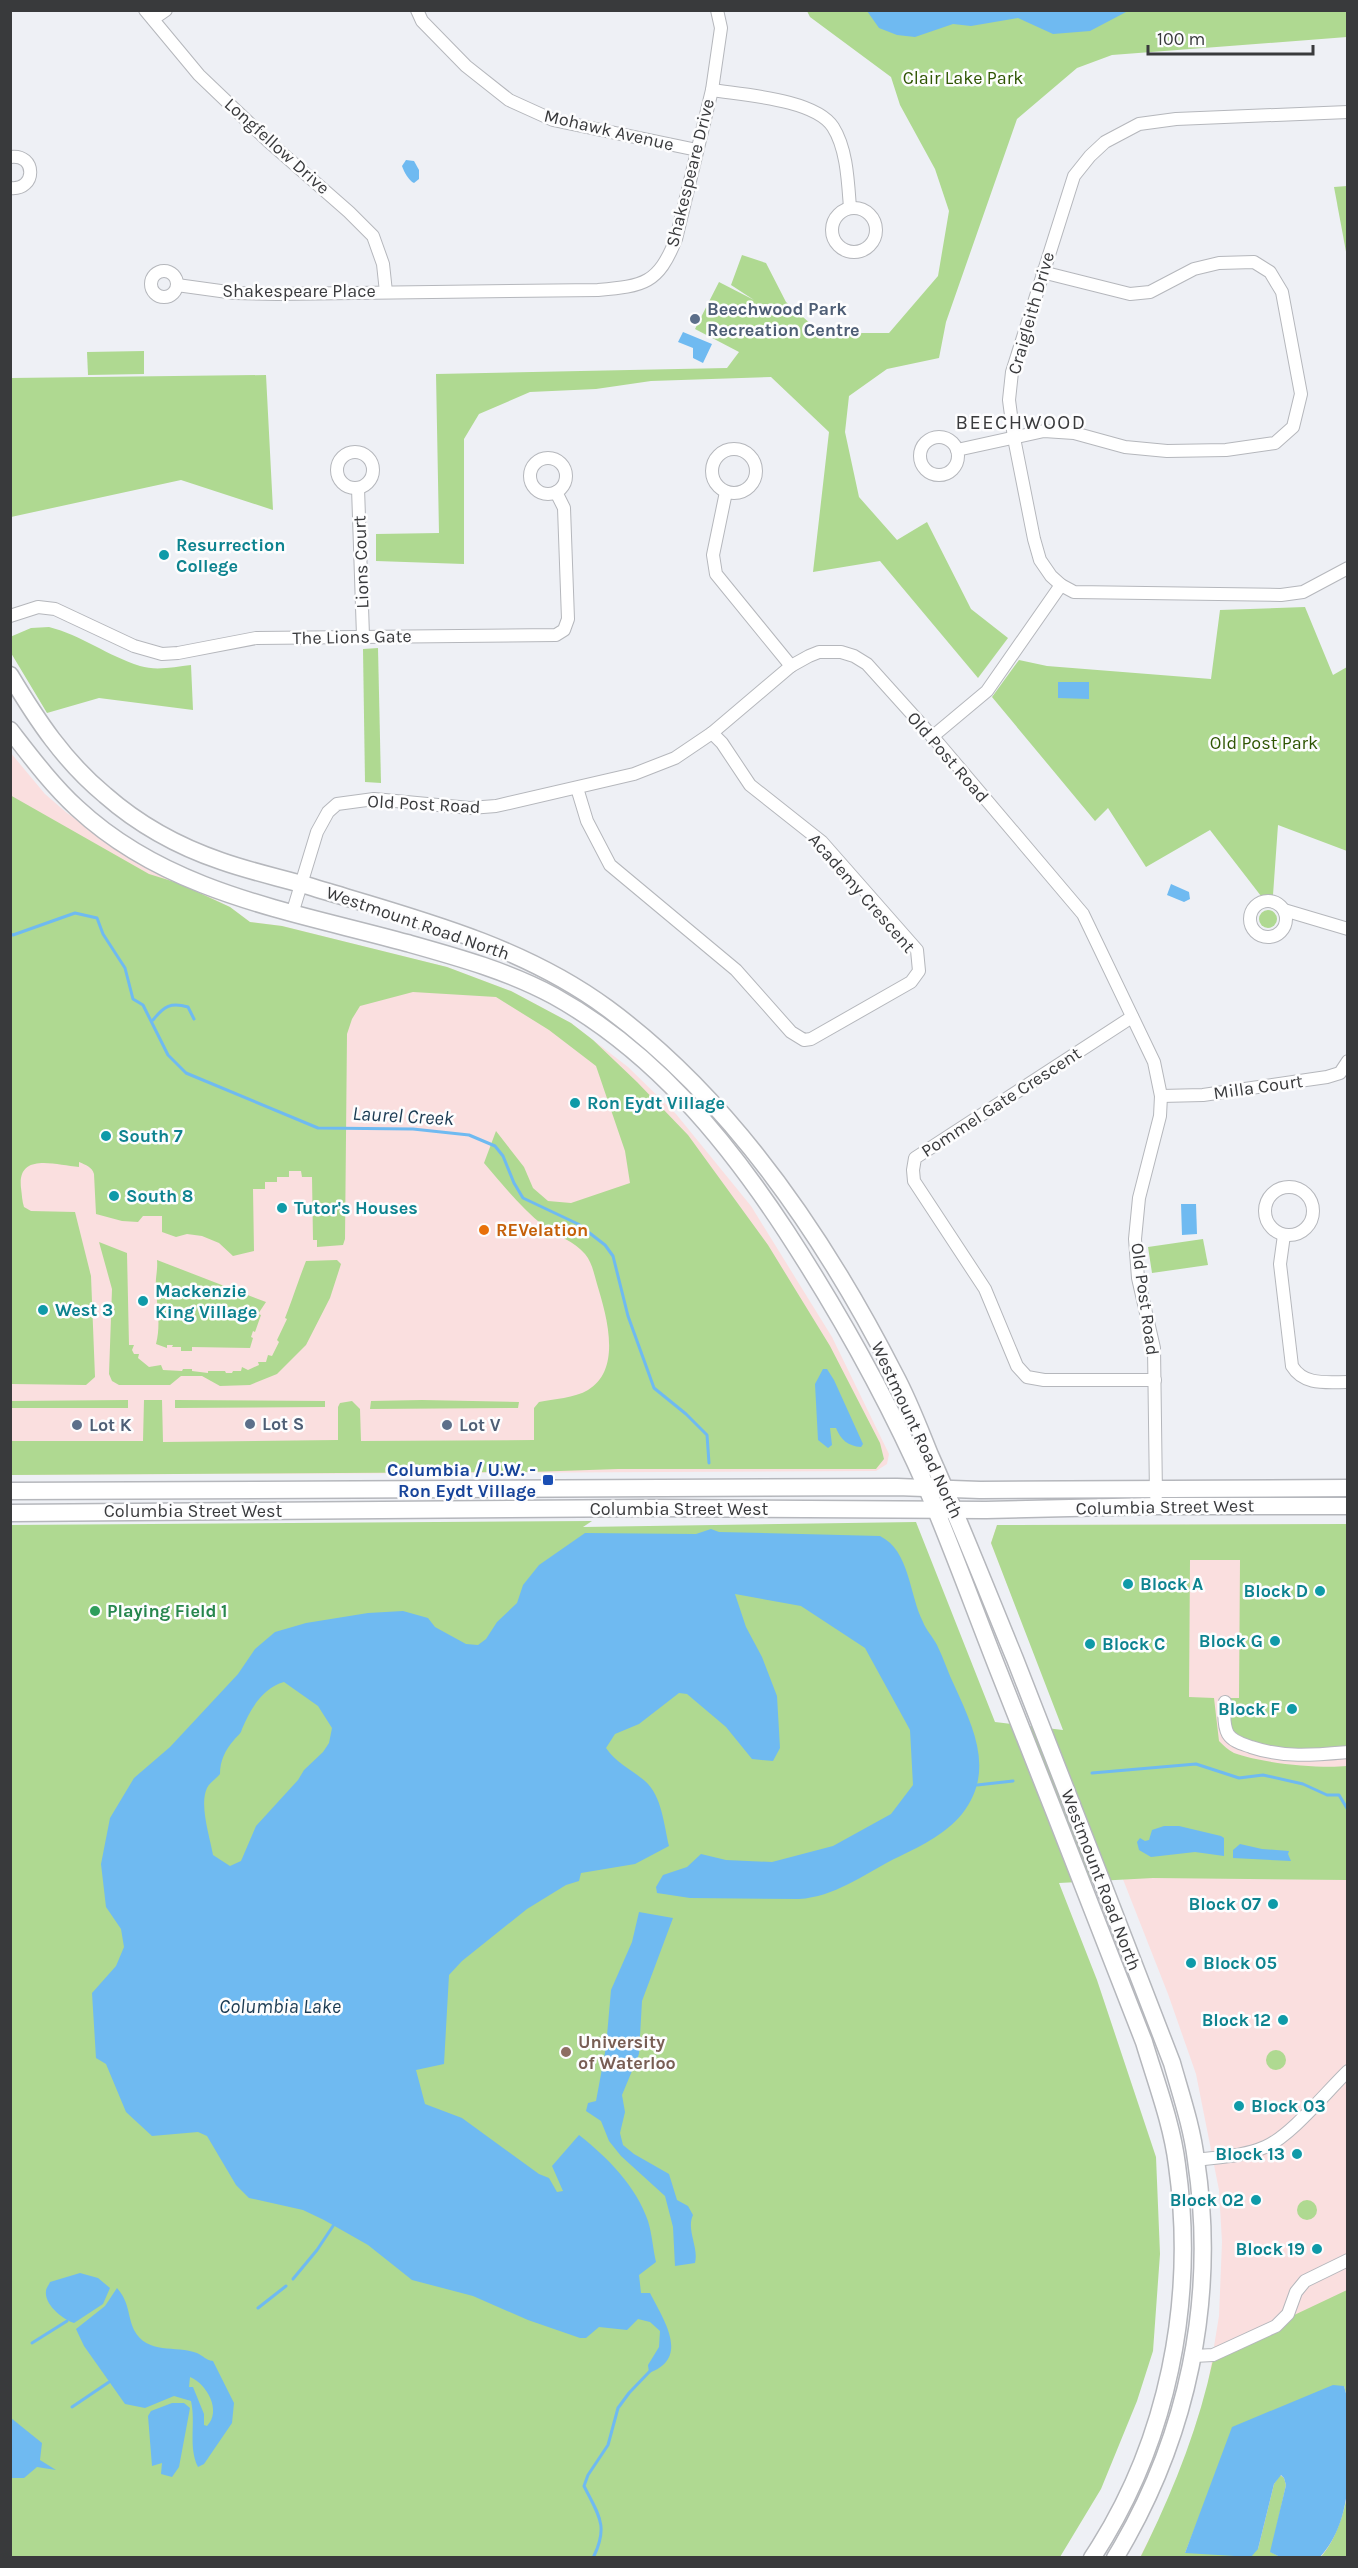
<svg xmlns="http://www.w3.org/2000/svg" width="1358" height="2568" font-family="Karla,sans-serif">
<rect width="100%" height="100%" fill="#eef0f5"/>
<g fill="#fadfdf">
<path d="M10,752L45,794L67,813L136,861L230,907L250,922L282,926L447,967L511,991L571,1023L628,1067L676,1114L751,1206L832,1337L889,1454L887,1464L876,1471L11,1475Z"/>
<path d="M1347,1524V2557H1140L1164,2510L1186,2455L1207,2389L1219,2316L1222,2242L1219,2190L1196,2074L1168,1994L991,1543L997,1525Z"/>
</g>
<g fill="#afd991">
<path d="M807,11H1347V37L1112,55L1077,68L1017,119L946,322L939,358L887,369L849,396L845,432L859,497L897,540L927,522L971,609L1008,638L978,678L880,561L813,572L829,432L771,377L651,381L596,389L530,392L479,414L464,439V564L376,561V534L439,533L436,374L727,368L739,352L695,329L719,282L754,300L731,285L742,255L766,263L786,302L821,333H889L938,276L949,211L935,169L900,105L891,77L810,17Z"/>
<path d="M1347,186L1348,187L1347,257L1334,187Z"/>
<path d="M144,351V374L88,375L87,352Z"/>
<path d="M266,375L273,510L181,480L11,517V378Z"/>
<path d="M1305,607L1333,675L1347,667V851L1278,825L1273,895L1261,896L1210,830L1146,867L1108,808L1095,821L992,697L1019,660L1047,666L1211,679L1220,610Z"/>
<path d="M49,627C81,635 108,656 140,666C156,671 174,667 191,665L193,710L99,698L47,713L11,653L10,637L31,628Z"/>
<path d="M378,648L381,783L365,782L363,649Z"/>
<path d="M10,795L149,874L178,883L230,907L250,922L282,926L447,967L511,991L571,1023L593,1040L637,1082L688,1135L768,1245L830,1346L880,1443L884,1459L876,1469H618L531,1472L11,1475V1441H143L144,1400H162L163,1442L338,1440V1407L340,1403L352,1401L360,1409L361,1441L534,1440V1408L539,1402C553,1399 575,1398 588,1390C623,1369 606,1314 597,1284C594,1274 592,1262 585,1254C574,1241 557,1236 544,1226C521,1208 503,1185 484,1163L496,1131L524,1167L533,1188L548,1201L571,1203L630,1183L625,1151L596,1066L549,1030L496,997L413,992L360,1006L352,1019L347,1034L345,1239L343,1245L317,1247V1240H313L312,1177H302L301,1171H289V1177H277V1182H265V1189H253L254,1251L233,1256L219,1243L202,1236L187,1234L176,1237L162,1232V1216H143L138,1222L122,1221L96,1214L94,1174C92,1167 86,1165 79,1162V1167C55,1165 17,1152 21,1188C22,1195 22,1201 24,1207L31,1211L75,1212L91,1276L95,1377L86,1385L11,1384Z"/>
<circle cx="1268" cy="919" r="9"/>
<path d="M1203,1239L1208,1265L1152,1273L1148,1247Z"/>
<path d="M99,1242L127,1253L129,1345H134L132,1350L134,1354H139L138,1358L149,1367L161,1365L163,1370L182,1371L183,1369H192V1371L208,1373V1371H225L226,1373H232L233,1371H241L242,1367L248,1370L259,1365L258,1362H266L268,1355L272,1356L279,1342L277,1340L287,1319L285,1318C293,1298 297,1284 306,1261L337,1260L341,1264L330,1298L306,1345L277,1374L250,1385L220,1386L202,1376H181L170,1385H119L112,1381L109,1374L112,1289Z"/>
<path d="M157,1260L266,1302L258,1314L261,1315L255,1332L253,1331L251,1337L253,1338L250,1348L192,1347V1351H181V1347H172L173,1345H167V1348L156,1344C161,1324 157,1308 156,1288C155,1278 158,1270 157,1260Z"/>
<path d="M128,1400V1408H11V1401Z"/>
<path d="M175,1400L325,1401V1407L175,1408Z"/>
<path d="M422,1400L519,1402L518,1408L370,1409L371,1401Z"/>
<path d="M592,1521L583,1527L916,1522L995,1722L1063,1730L991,1543L997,1525L1347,1524V1747C1324,1749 1249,1755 1234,1735C1227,1725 1230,1709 1229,1698H1239L1240,1560H1190L1189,1697L1214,1698L1219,1741C1224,1746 1228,1750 1234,1753C1261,1763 1319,1769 1347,1766V1880L1153,1878L1059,1883L1097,1980L1156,2157L1160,2254L1153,2351L1137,2401L1101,2489L1060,2557H11V1525Z"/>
<circle cx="1276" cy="2060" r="10"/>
<circle cx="1307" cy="2210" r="10"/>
<path d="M1347,2290V2397L1344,2386L1209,2492L1185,2553L1258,2549L1274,2484L1280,2475L1284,2478L1286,2485L1271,2552L1280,2557L1140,2558C1172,2494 1198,2430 1213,2360L1281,2329L1290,2317Z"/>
<path d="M1347,2497V2557L1320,2558C1335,2541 1342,2519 1347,2497Z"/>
</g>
<g fill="#6fbaf1" fill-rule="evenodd">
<path d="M867,11H1128L1090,31L1053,34L1018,18L971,26L953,24L915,37L897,35L879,28Z"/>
<path d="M406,160L414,161L419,170V179L414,183C409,181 404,172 402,166Z"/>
<path d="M683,332L712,344L703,363L693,358V348L678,342Z"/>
<path d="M1058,682H1089V699L1058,698Z"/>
<path d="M1171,884L1189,892L1190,899L1184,902L1167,895Z"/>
<path d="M1181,1204H1196L1197,1234L1182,1235Z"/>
<path d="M823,1369H827L834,1380L863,1444L861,1447C848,1446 841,1440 836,1428H830L832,1445L828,1448L818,1440L815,1384Z"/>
<path d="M711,1529L719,1532L880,1536C910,1551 909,1594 923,1622C926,1630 933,1637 937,1645C944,1659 948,1673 955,1687C974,1729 995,1772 962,1814C945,1835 917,1848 894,1859C863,1875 834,1897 799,1899L690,1898L657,1893L656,1887L663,1875L687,1867L701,1854L726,1860L772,1862L833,1846L891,1814L913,1785L910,1730L865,1648L801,1606L735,1594L746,1627L762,1657L777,1696L780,1748L773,1761L752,1759L726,1727L687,1694L679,1693L639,1724L615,1734L606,1748C616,1763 631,1769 645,1781C662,1796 664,1825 669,1846L635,1864L581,1873L579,1881L566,1885L527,1909L462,1961L449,1975L444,2064L416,2070L425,2104L462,2118L539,2174L549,2178L557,2192L563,2191L552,2166L579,2135C608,2158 636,2186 648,2221C652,2234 653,2249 656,2262L639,2275L641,2293H650C663,2319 691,2358 649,2373L648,2365L659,2347L660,2331L650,2322L638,2319L627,2330L599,2327L586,2338H580L528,2320L473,2296L412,2280L368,2245L324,2220L303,2210L249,2198L236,2185L207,2136L198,2132L152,2136L126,2112L106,2064L96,2058L92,1993L116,1966L124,1947L121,1929L106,1907L101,1864L110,1818L134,1778L170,1747L238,1674L255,1649L275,1632L306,1623L368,1613L403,1611L428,1618L435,1627L466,1644L478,1645L486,1639L497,1622L517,1603L523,1585L539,1565L585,1533L696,1534ZM284,1682L318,1706L332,1728L329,1743L323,1752L304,1770L298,1780L256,1826L241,1861L230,1866L213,1855C210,1837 199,1805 207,1788C209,1783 216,1779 220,1774C220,1761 225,1750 234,1740C236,1737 241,1734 242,1729C250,1710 262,1688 284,1682Z"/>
<path d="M1164,1826H1179L1221,1836L1224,1838V1856L1195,1852L1151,1857L1139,1850L1137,1842L1140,1838L1145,1841L1149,1840L1152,1830Z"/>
<path d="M1240,1844L1262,1849L1289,1851L1288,1854L1291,1861L1233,1858V1850Z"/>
<path d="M639,1912L673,1918L642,2001L639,2054L622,2095L625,2112L620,2133L623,2145L634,2154L669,2174L677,2200L688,2206L693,2215C686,2230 699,2247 695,2263L675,2266L673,2227L665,2196L621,2156L609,2141L601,2121L586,2111L588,2103L596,2101L606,2047L611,1990L632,1942Z"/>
<path d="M80,2273L98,2278L110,2288L103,2304L74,2323C64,2320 44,2305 46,2291C46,2288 49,2285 50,2282Z"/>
<path d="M117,2288C130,2303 127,2314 134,2330C147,2355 176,2345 197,2353C204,2356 205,2360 213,2361L234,2403L232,2423L204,2464L198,2467C188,2447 196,2423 191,2401L174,2396L145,2408L125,2404L84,2346L76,2329L105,2306ZM190,2377C207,2384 222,2411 207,2426L204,2425V2414L193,2387H189Z"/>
<path d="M1333,2385L1344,2386L1347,2397C1348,2450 1358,2515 1320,2557H1280L1270,2552L1286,2485L1284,2478L1281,2475L1274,2484L1258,2549L1251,2557L1185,2553L1232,2427Z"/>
<path d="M172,2403H184L190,2408L179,2467L172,2477L161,2474L162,2463L152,2466L148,2416L151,2411Z"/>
<path d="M11,2418L42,2443L40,2460L56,2470L37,2467L24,2478H11Z"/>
</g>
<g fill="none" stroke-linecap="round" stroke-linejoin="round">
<g stroke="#6fbaf1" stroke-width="3">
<path d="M10,934L13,935L75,913L97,918L103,934L125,968L133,999L143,1005L168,1055L186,1073L318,1128L413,1129L469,1135L495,1146L503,1156L514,1183L523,1198L578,1224L605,1245L613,1256L628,1316L654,1388L686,1414L707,1435L709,1463"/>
<path d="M153,1020C164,1006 171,1002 188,1007L194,1019"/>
<path d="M1092,1773L1196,1764L1239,1778L1263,1775L1303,1784L1327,1795H1339L1348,1810"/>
<path d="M977,1785L1013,1781"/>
<path d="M293,2279L317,2250L335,2223"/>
<path d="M258,2308L286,2286"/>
<path d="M32,2343L67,2321"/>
<path d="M72,2407L109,2382"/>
<path d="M593,2558C609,2526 599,2516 584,2486L588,2475L608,2445L618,2408L629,2393L651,2370"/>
</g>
<defs>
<g id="street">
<path d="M145,10L199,75L268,141L349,212L373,236L383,264L386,292"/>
<path d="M417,10L422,21L466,66L509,100L553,120L697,150"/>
<path d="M153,19L166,10"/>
<path d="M712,90C743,95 815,99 833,127C847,149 848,182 850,208"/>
<path d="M1348,112L1176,119L1139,124L1105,142L1090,156L1074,176L1012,372L1009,400L1014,438L1034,539L1040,560L1051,576L1061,585L1074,592L1281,595L1303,592L1348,568"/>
<path d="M10,157C37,153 37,191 10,188"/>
<circle cx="854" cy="230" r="22"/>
<circle cx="164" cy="284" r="13"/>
<path d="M177,285L235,293L277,294L598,290C644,286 658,284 676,239L712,90L721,28L717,10"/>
<circle cx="939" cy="456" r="19"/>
<circle cx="734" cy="471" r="22"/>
<path d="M957,450L1044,431L1074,433L1125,447L1167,451L1226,450L1275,443L1293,427L1301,394L1282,292L1270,272L1254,262L1219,263L1194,269L1150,292L1130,294L1042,272"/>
<circle cx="355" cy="470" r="18"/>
<circle cx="548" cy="476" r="18"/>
<path d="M358,488L363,636"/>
<path d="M726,492L713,555L716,574L791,666"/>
<path d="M10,616L38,607L55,609L134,646L162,654L178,653L256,638L556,635L564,630L568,619L564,508L556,492"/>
<path d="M932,737L987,691L1061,585"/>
<path d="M577,788L587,821L610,865L736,970L791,1032L804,1040L811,1039L911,982L919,971L917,950L822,842L750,785L722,743L712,733"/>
<circle cx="1268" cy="919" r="18"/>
<path d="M1284,910L1348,929"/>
<path d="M292,914L317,832L328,812L337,804L374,799L470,808L496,806L634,774L675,758L712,733L791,666L809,656L819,652H841L854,656L867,664L939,744L1083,914L1154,1062L1161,1096L1160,1116L1139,1198L1135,1239L1138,1278L1154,1348L1156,1496"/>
<path d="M1132,1017L915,1158L913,1170L914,1181L985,1289L1017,1366L1027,1377L1044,1380H1155"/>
<path d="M1161,1096L1203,1095L1327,1077L1340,1073L1348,1061"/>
<circle cx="1289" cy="1211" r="24"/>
<path d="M1284,1235L1280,1264L1292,1366C1304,1386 1327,1382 1348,1382"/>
<path d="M1225,1702C1224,1712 1223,1725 1228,1734C1233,1742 1243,1744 1251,1747C1284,1758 1314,1755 1348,1752"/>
<path d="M1196,2160C1219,2157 1245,2156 1265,2147C1291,2136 1327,2091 1348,2071"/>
<path d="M1194,2356L1213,2355L1276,2326L1288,2314L1296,2292L1305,2281L1348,2260"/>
</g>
<g id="secondary">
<path d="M10,675C37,720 64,761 105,795C138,824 180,847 221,861C249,871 277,877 305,885C407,916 519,943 607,1008C731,1099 826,1240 895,1375C909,1401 919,1428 930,1455C960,1522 987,1591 1015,1659C1068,1794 1120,1928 1172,2063C1181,2095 1192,2127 1196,2160C1217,2298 1188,2438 1115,2558"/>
<path d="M10,730C31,757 52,785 77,808C168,893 291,911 407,943C457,957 508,971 554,996C653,1051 725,1138 786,1231C840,1314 888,1400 928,1491C953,1550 975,1611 999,1672C1048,1795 1096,1919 1144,2042C1156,2082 1172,2124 1177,2165C1196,2301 1168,2443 1092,2558"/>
<path d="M10,1491L897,1487L980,1490L1348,1488"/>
<path d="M10,1513L652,1508L986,1510L1156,1506H1348"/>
</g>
</defs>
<use href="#street" stroke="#b5b7bc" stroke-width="14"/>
<use href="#secondary" stroke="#b5b7bc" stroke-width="19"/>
<use href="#street" stroke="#fff" stroke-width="12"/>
<use href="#secondary" stroke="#fff" stroke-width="16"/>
</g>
<g fill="#5c6f8a" stroke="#fdfdfe" stroke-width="2">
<circle cx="695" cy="319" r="6"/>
<circle cx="250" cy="1424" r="6"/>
<circle cx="77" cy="1425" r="6"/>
<circle cx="447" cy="1425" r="6"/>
</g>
<g fill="#0f9aa8" stroke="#fdfdfe" stroke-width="2">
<circle cx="164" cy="555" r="6"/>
<circle cx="575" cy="1103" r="6"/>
<circle cx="106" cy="1136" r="6"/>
<circle cx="114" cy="1196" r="6"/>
<circle cx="282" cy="1208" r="6"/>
<circle cx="143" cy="1301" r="6"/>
<circle cx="43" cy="1310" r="6"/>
<circle cx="1128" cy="1584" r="6"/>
<circle cx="1320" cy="1591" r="6"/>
<circle cx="1275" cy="1641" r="6"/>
<circle cx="1090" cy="1644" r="6"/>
<circle cx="1292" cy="1709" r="6"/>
<circle cx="1273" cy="1904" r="6"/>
<circle cx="1191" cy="1963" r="6"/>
<circle cx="1283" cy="2020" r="6"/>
<circle cx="1239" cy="2106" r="6"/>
<circle cx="1297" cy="2154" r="6"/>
<circle cx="1256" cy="2200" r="6"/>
<circle cx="1317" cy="2249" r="6"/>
</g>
<circle fill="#e8710a" stroke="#fdfdfe" stroke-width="2" cx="484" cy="1230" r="6"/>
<rect fill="#1a4fb4" stroke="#fdfdfe" stroke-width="2" x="542" y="1474" width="12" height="12" rx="3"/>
<circle fill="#2e9e5b" stroke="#fdfdfe" stroke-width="2" cx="95" cy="1611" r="6"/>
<circle fill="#8d6e63" stroke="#fdfdfe" stroke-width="2" cx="566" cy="2052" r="6"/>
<g text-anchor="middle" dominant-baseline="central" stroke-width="5" stroke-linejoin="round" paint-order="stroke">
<g font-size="18" fill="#2f5503" stroke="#fdfdfe">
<text x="963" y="78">Clair Lake Park</text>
<text x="1264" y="743">Old Post Park</text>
</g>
<g font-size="18" fill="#393a3c" stroke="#fdfdfe">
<text transform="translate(609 130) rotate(13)">Mohawk Avenue</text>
<text transform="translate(277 146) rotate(42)">Longfellow Drive</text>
<text transform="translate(690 173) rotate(-76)">Shakespeare Drive</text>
<text x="299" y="291">Shakespeare Place</text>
<text transform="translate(1031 313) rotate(-74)">Craigleith Drive</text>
<text transform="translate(361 562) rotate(-92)">Lions Court</text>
<text transform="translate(352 637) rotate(-1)">The Lions Gate</text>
<text transform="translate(948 757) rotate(49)">Old Post Road</text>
<text transform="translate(424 804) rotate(3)">Old Post Road</text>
<text transform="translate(862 893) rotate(49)">Academy Crescent</text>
<text transform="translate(418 923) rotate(19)">Westmount Road North</text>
<text transform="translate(1258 1087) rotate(-8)">Milla Court</text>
<text transform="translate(1001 1102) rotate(-33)">Pommel Gate Crescent</text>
<text transform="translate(1145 1299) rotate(82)">Old Post Road</text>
<text transform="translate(917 1430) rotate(65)">Westmount Road North</text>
<text transform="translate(1165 1507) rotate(-1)">Columbia Street West</text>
<text x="679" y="1509">Columbia Street West</text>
<text x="193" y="1511">Columbia Street West</text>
<text transform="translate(1101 1880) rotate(69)">Westmount Road North</text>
</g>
<g font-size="18" font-weight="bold" fill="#4e5e75" stroke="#fdfdfe" text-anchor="start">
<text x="707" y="309">Beechwood Park<tspan x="707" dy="21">Recreation Centre</tspan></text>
<text x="262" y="1424">Lot S</text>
<text x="89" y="1425">Lot K</text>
<text x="459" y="1425">Lot V</text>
</g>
<g font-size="18" font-weight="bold" fill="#0d838f" stroke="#fdfdfe" text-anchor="start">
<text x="176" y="545">Resurrection<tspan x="176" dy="21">College</tspan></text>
<text x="587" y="1103">Ron Eydt Village</text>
<text x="118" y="1136">South 7</text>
<text x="126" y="1196">South 8</text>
<text x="294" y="1208">Tutor's Houses</text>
<text x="155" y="1291">Mackenzie<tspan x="155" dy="21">King Village</tspan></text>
<text x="55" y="1310">West 3</text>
<text x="1140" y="1584">Block A</text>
<text x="1308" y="1591" text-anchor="end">Block D</text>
<text x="1263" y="1641" text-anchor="end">Block G</text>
<text x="1102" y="1644">Block C</text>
<text x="1280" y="1709" text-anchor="end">Block F</text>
<text x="1261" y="1904" text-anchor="end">Block 07</text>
<text x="1203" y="1963">Block 05</text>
<text x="1271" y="2020" text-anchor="end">Block 12</text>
<text x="1251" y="2106">Block 03</text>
<text x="1285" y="2154" text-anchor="end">Block 13</text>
<text x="1244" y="2200" text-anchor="end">Block 02</text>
<text x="1305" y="2249" text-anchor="end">Block 19</text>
</g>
<g font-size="18" font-weight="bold" fill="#c56008" stroke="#fdfdfe" text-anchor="start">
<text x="496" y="1230">REVelation</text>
</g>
<g font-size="18" font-weight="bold" fill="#164399" stroke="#fdfdfe" text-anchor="end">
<text x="536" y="1470">Columbia / U.W. -<tspan x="536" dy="21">Ron Eydt Village</tspan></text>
</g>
<g font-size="18" font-weight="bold" fill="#27864d" stroke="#fdfdfe" text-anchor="start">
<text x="107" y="1611">Playing Field 1</text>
</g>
<g font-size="18" font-weight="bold" fill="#785e54" stroke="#fdfdfe" text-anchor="start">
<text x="578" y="2042">University<tspan x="578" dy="21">of Waterloo</tspan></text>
</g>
<g font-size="20" letter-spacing="1.5" fill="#393a3c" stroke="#fdfdfe">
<text x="1021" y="422">BEECHWOOD</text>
</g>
<g font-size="20" font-style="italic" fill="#1a3a52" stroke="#fdfdfe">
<text transform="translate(403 1116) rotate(3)">Laurel Creek</text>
<text x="280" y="2006">Columbia Lake</text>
</g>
</g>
<rect width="1358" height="2568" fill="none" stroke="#393a3c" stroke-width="24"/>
<path d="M1148 45v9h165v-9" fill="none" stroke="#393a3c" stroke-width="3"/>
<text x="1157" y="45" font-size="18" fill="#393a3c" stroke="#fdfdfe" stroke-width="4.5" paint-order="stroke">100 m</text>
</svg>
